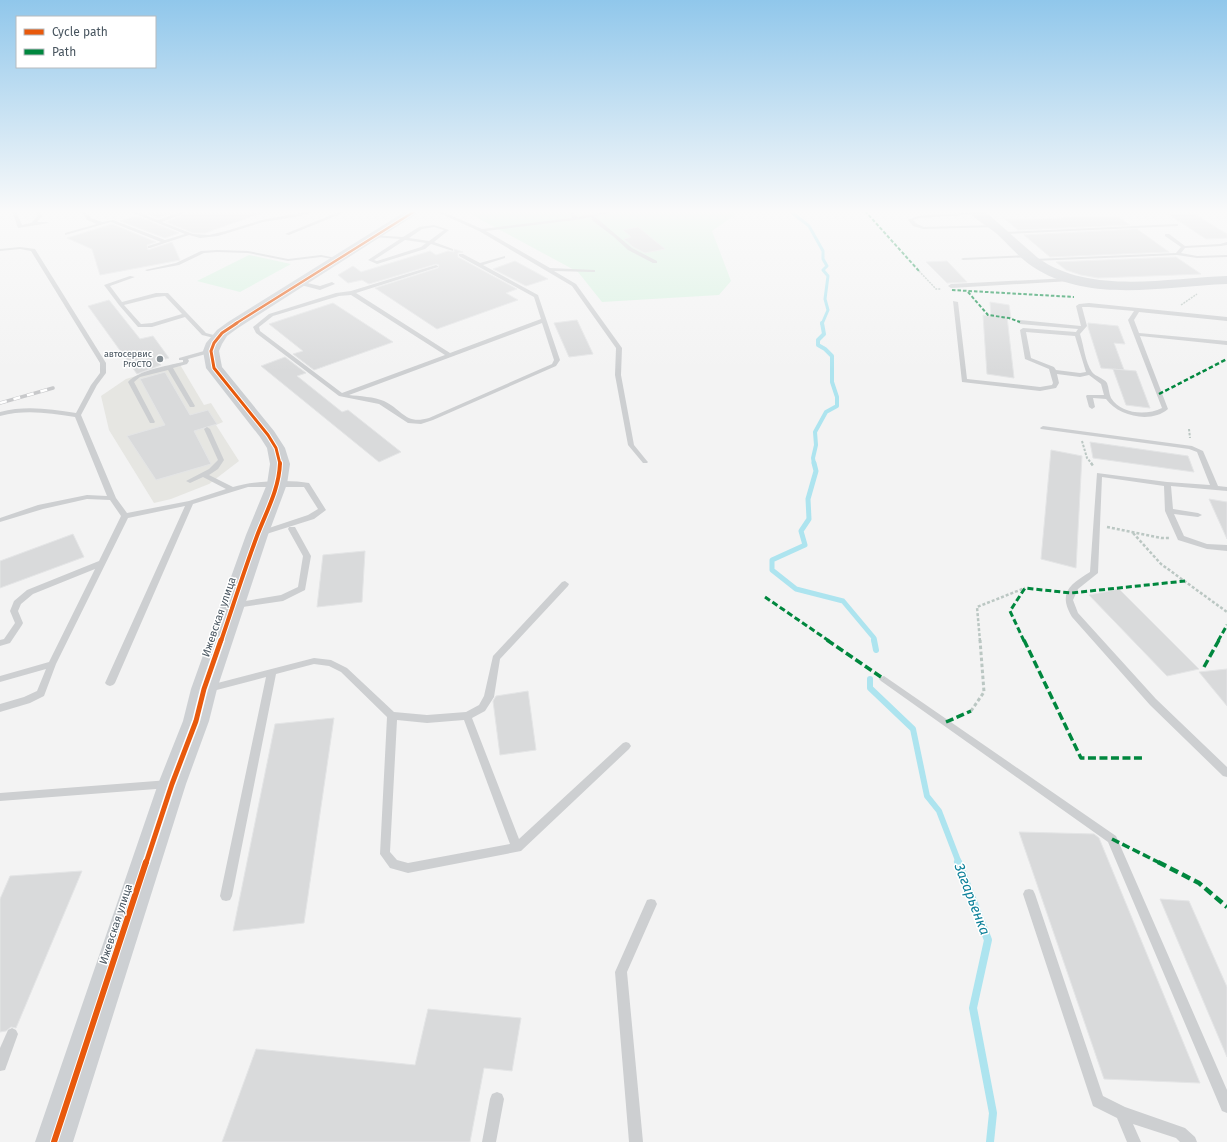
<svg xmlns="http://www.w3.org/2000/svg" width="1227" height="1142" font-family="'Fira Sans',sans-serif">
<rect width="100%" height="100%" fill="#f3f3f3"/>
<path fill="#e6e6e2" d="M179,363L204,405L211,403L223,422L216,425L239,461L209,484L171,499L154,503L109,430L101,396L126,379Z"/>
<g fill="#d8f2e1">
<path d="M465,211H730L736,214L712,231L731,281L719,295L602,302L578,272Z"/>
<path d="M249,255L291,264L240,292L197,281Z"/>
</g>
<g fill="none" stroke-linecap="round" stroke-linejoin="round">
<path stroke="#ade4ef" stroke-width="3" d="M790,211L809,226L823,251V259L827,266L823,270L828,276L825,299L828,310L822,324"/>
<path stroke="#ade4ef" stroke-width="4" d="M814,464L813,458L816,445L815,432L826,412L837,406V397L832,382V356L825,349L818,345V340L824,334L822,323"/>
<path stroke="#ade4ef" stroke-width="5" d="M814,463L816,471L808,499L809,519L801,531L805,545L772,560V570L796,589L843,601L874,638V641"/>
<g stroke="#ade4ef" stroke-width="6">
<path d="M874,640L876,650"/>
<path d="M870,679V688L913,729L927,796L939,811L959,863"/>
</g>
<path stroke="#ade4ef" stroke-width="8" d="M958,862L988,940L973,1008L993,1113L990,1142"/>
</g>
<g fill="#d9dadb" stroke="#e4e5e6">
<path d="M151,211H178L158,218L145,213Z"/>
<path d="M191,211H262V213L205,233H193L166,222Z"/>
<path d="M1193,213L1227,234V238L1206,239L1168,214Z"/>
<path d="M137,216L179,233L165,238L120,221Z"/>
<path d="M1117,216L1130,225L1018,230L1006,220Z"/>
<path d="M112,224L156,242L147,245L148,250L172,242L180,260L100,275L92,249L67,238Z"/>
<path d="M638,227L665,249L645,253L633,247L624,239L631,237L623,230Z"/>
<path d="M1137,229L1169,252L1050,257L1024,235Z"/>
<path d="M454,249L463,252L458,253V257L517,289L506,293L518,300L437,329L375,288L438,268L439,265L436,264L369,284L362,280L348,283L338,275L353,266L361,272L430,251L436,255L448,251L454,252Z"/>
<path d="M1176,257L1201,274L1098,278L1081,275L1066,270L1056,262Z"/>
<path d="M515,261L548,279L526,286L493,269Z"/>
<path d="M947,261L967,282L947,283L926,262Z"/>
<path d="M109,300L140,339L153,336L169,358L158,361L161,365L137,374L88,306Z"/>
<path d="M990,302L1009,305L1011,318L1007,317L1014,378L987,374L983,315L991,316Z"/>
<path d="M333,303L393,342L314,370L293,354L303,351L269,324Z"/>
<path d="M577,320L593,354L569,357L554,323Z"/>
<path d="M1088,323L1118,326L1125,344L1114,343L1124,370L1101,368L1088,327Z"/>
<path d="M285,357L306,373L297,376L342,412L348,410L401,452L379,462L261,366Z"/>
<path d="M1113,369L1136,371L1150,408L1126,405Z"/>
<path d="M165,372L190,415L208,410L217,424L194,431L211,464L156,480L127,436L165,425L140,379Z"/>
<path d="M1090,442L1188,456L1194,472L1093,458Z"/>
<path d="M1051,450L1082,456L1076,568L1041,559Z"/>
<path d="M1209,499L1227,502V539Z"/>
<path d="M73,534L84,557L0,588V561Z"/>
<path d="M365,551L362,602L317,607L323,555Z"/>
<path d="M1119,589L1199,669L1167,676L1089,595Z"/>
<path d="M1227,669V706L1199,672Z"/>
<path d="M528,691L536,750L500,755L493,701L496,696Z"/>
<path d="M334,718L304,923L233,931L275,724Z"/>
<path d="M1019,832L1094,834L1099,838L1200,1083L1104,1079Z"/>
<path d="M82,871L16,1028L11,1027L6,1031L0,1032V899L10,876Z"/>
<path d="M1160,899L1189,901L1227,987V1057Z"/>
<path d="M428,1009L521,1018L512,1071L484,1068L470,1142H222L256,1049L415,1065Z"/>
</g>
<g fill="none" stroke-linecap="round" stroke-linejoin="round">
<g stroke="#bbc7c3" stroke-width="1.5" stroke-dasharray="2 1" stroke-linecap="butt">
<path d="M919,271L936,289H941"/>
<path d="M1181,305L1197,294"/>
</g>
<g stroke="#bbc7c3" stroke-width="2" stroke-dasharray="2.5 1.5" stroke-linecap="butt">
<path d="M1189,429L1190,438"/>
<path d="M1082,441L1087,458L1092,464"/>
</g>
<g stroke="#bbc7c3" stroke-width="2.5" stroke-dasharray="3 2" stroke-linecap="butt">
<path d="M1091,463L1094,467"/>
<path d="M1107,527L1161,538H1169"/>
<path d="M1133,533L1161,564L1227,612"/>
<path d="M980,641L977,607L1025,588"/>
</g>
<path stroke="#bbc7c3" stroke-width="3" stroke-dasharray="3.5 2.5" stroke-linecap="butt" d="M971,711L984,692L980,640"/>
<g fill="#cdcfd1" fill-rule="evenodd">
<path d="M12,211H16L22,225L31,223L38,216L35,211H39L42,216L37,222H47L49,223L18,228Z"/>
<path d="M81,211H85L91,218L102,222L113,220L165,240L185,234L128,211H135L158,220L183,211H190L162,222L193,234L209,235L226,231L262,220L309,211H316L301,216L263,222L218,236L200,238L189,235L150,248H148V246L161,242L111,222L65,235V233L97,224L87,220Z"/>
<path d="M341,211H348L289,235L285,234Z"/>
<path d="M435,211H441L482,229L572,218L570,211H574L577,217L610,211V213L594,216L632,248L657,261V263H653L628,250L614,237L593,221L591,217L575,220L486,231L550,268L595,270V272H593L554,271L576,284L622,348L621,375L634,445L647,461L648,462L647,463H643L628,445L615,375L616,348L572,286L479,231Z"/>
<path d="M977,212L979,213V214L919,218L913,220L917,224L924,227L996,225L998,226V227L923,229L913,226L908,220L918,216Z"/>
<path d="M1176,224H1178V226L1005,234L1003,233L1005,232Z"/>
<path d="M434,225L449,230L434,242L453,249V251L431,244L425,249L377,264L368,260L400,239L374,237L372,236V235L403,237L419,227ZM434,227L444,230L429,241L409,238L422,229ZM405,240L426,243L421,247L377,261L374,260Z"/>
<path d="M1165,234H1169L1185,246L1220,244L1227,242V245L1221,246L1185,248L1181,253L1197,256L1227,255V257L1197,258L1177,255L1033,261L1031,260L1033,259L1176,253L1181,247L1165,236Z"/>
<path d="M20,247L35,249L106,363V373L97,385L81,415L116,498L127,513L189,501L226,489L203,477L190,483L186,481L209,469L218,460L204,429L207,427L210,429L224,460L218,469L209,475L233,487C251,481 290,479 309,483L326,510L314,519L260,536H257L256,534L257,532L308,515L318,509L304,487H248L193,504L115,683L113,685L110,686L107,685L105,683L185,506L128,518L56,664L44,696L30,703L0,712V704L24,697L37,691L46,669L0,682V676L49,662L95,569L33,594L21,604L18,611L23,623L22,625L10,643L0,646V640L4,639L15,623L10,611L14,601L27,590L99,561L121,516L110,500L87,499L43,509L0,522V518L38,505L87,495L107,496L75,417C49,413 26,409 0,416V412C26,405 50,409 76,413L91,385L100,373V363L31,251L20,249L0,251V249Z"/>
<path d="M217,250L248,251L288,259L321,255L341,259L339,260L321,257L288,261L248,253L217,252L204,253L179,265L147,271L145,270L176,263L201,251Z"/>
<path d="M459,254H463L480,263L505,256V258L483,265L538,295L560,360L556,366L433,420L421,424L408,423L379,404L339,396L256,333L253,327L269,314L336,293L351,291L436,265L438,266V267L356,293L450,353L541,319L534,297L459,256ZM351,295L445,355L342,393L260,331L259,327L273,316L339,296ZM542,323L554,360L552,364L429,418C405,425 403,410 384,401C375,397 359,396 349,395Z"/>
<path d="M1029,255H1031V257L963,260L961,259L963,258Z"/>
<path d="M130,276L135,277L110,286L122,302L156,293H168L206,333L221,337L218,339L202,335L185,317L152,327H138L119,305L104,285ZM165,296L182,314L152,323L141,324L124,305L156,297Z"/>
<path d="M1069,278L1072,280L1071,281L951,288L948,286L951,284Z"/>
<path d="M299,281L320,286L332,282L335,284L320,290L297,284L296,283Z"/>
<path d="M953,301L958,302L967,379L1040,387L1052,385L1053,383L1049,369L1025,359L1020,330L1023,328L1076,332L1078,329L1020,324L1017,322L1020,320L1081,326L1076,306L1079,304L1089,303L1227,317V321L1139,312L1134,320L1139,333L1227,341V345L1140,336L1168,409C1151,424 1118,416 1106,399L1093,398L1095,407L1092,409L1089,407L1086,396L1087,395H1104L1101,384L1089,375L1080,377L1057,374L1059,383L1056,388L1040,391L962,382ZM1082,307H1089L1134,311L1128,320L1162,408C1146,416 1121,414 1111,398C1109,394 1109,388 1107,383C1104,378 1096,377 1092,372C1085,362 1084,346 1080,334L1087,326ZM1026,332L1075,336L1086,372L1080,373L1056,370L1054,367L1031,358Z"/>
<path d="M211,349L214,351L213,352L188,359L189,361L187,364L173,368L195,406L194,407H190L168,370L140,377L134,382L155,422L154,423H150L128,382C139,370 166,366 183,362V360H179V358Z"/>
<path d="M1043,426L1192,446L1203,451L1218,486L1227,487V491L1171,486L1173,509L1198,513L1202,515L1198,517L1174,514L1184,536L1207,544L1227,545V551L1207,549L1178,540L1165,511L1164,486L1102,477L1098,573L1078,589L1073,600L1078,613L1156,699L1227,767V777L1223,776L1150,705L1072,617C1058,593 1069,585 1090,572L1097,473L1167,482L1210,485L1197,452L1189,449L1041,429L1040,428Z"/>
<path d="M289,527H295L311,556L305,590L283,601L236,608L233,607L232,605L233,603L281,595L298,587L303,556L288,529Z"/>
<path d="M565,581L569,584L568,586L500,659L494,697L485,711L472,718L519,839L623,743L626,742L629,743L631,746L629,749L521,851L408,873L390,868L380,854L387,717L341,672L329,666L314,664L276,674L232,896L230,900L226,901L222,900L220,896L266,677L209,692L206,690L204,688L206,686L314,658L331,660L347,668L394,712L427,715L466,712L479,705L484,696L493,656L562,582ZM397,720L427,723L464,720L510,844L408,863L397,860L390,852Z"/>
<path d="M884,676L1116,836L1227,1090V1113L1222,1111L1108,842L881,681L879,679L881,677Z"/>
<path d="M169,780L173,781L174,784L173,787L169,788L0,801V793Z"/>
<path d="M1029,889L1033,890L1035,894L1103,1096L1125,1107L1185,1128L1195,1137L1197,1142H1180L1176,1138L1133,1124L1141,1142H1127L1117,1118L1093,1106L1023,894L1025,890Z"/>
<path d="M651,899L655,900L657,904L627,972L643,1142H629L615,972L647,900Z"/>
<path d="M12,1028L16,1030L18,1034L5,1070L0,1071V1048L8,1030Z"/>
<path d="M497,1092L502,1094L504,1099L496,1142H482L490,1099L492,1094Z"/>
</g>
<g fill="#cdd0d3" fill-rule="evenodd">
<path d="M406,211H421L238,328L227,336L222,344L219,351L222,367L274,431L285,448L290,464L287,484L268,535L217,689L209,721L186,784L73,1142H35L158,784L183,721L191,689L246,535L267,484L270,464L267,448L260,437L206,368L203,351L206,343L217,330L228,322Z"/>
<path d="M968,211H983L988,214L1038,258C1090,295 1167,278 1227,276V284C1166,286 1094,303 1038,270C1022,261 1010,246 997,234C989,227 973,218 968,211Z"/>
</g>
<defs>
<path id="rail" d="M0,403L53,388"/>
</defs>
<use href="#rail" stroke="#c8c9cb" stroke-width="3.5"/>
<use href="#rail" stroke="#fff" stroke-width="2.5" stroke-dasharray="7" stroke-linecap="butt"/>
<g stroke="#00873e" stroke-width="2" stroke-dasharray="3.5 2" stroke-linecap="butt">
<path d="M865,211L919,271"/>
<path d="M952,290L1074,297"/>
<path d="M968,292L988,315L1009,318L1020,322"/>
</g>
<path stroke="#00873e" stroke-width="2.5" stroke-dasharray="4.5 2.5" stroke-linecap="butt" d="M1159,394L1227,359"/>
<g stroke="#00873e" stroke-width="3" stroke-dasharray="6 3" stroke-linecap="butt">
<path d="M765,597L829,641"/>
<path d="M1024,641L1010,611L1025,588L1071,593L1185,581"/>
<path d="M1218,641L1227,625"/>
</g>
<g stroke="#00873e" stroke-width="3.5" stroke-dasharray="8 3.5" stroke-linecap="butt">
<path d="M827,640L884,679"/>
<path d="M1024,640L1081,758H1144"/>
<path d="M1204,667L1219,640"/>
<path d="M946,722L971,711"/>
<path d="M1112,839L1160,863"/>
</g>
<path stroke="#00873e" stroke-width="4.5" stroke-dasharray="9 4.5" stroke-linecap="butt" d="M1158,862L1199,883L1227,907"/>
<defs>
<path id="cycleway-far4" d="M235,324L415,211"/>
<path id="cycleway-far3" d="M237,323L222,333L214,343L211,351L214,368L268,435L276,448L280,464"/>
<path id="cycleway-far2" d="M221,641C233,606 244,571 257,536C266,512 279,490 280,463"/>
<path id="cycleway-far1" d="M146,863L172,784L196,721L204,689L221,640"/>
<path id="cycleway" d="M54,1142L146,862"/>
</defs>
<use href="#cycleway-far4" stroke="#fff" stroke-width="4"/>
<use href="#cycleway-far3" stroke="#fff" stroke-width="5"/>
<use href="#cycleway-far2" stroke="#fff" stroke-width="6"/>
<use href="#cycleway-far1" stroke="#fff" stroke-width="8"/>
<use href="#cycleway" stroke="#fff" stroke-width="8"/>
<use href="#cycleway-far4" stroke="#e8590c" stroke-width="2.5"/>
<use href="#cycleway-far3" stroke="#e8590c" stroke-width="3"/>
<use href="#cycleway-far2" stroke="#e8590c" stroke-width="4"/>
<use href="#cycleway-far1" stroke="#e8590c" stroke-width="5"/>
<use href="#cycleway" stroke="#e8590c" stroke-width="6"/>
</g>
<linearGradient id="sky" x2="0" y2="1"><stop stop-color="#90c7eb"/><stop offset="0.57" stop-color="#fafafa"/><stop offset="1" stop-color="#fafafa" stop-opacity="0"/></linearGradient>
<rect width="1227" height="371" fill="url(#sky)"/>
<circle fill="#848d93" stroke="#fff" stroke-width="1.5" cx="160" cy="359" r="4"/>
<g text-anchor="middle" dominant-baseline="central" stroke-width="3" stroke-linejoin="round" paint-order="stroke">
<g font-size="9" fill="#495660" stroke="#fff" text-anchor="end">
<text x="152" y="354">автосервис<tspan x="152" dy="10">ProСТО</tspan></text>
</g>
<g font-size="11" fill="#495660" stroke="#fff">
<text transform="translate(219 617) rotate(-71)">Ижевская улица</text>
<text transform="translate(116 924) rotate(-72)">Ижевская улица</text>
</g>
<g font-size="14" font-style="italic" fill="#0c8099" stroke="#fff">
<text transform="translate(972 899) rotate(69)">Загарьенка</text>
</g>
</g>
<rect x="16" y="16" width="140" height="52" fill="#ffffff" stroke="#b6bbbf"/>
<rect x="24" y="29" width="20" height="6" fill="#e8590c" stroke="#b6bbbf"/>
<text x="52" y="36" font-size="12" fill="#495660">Cycle path</text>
<rect x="24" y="49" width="20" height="6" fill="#00873e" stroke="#b6bbbf"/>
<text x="52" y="56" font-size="12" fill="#495660">Path</text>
</svg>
